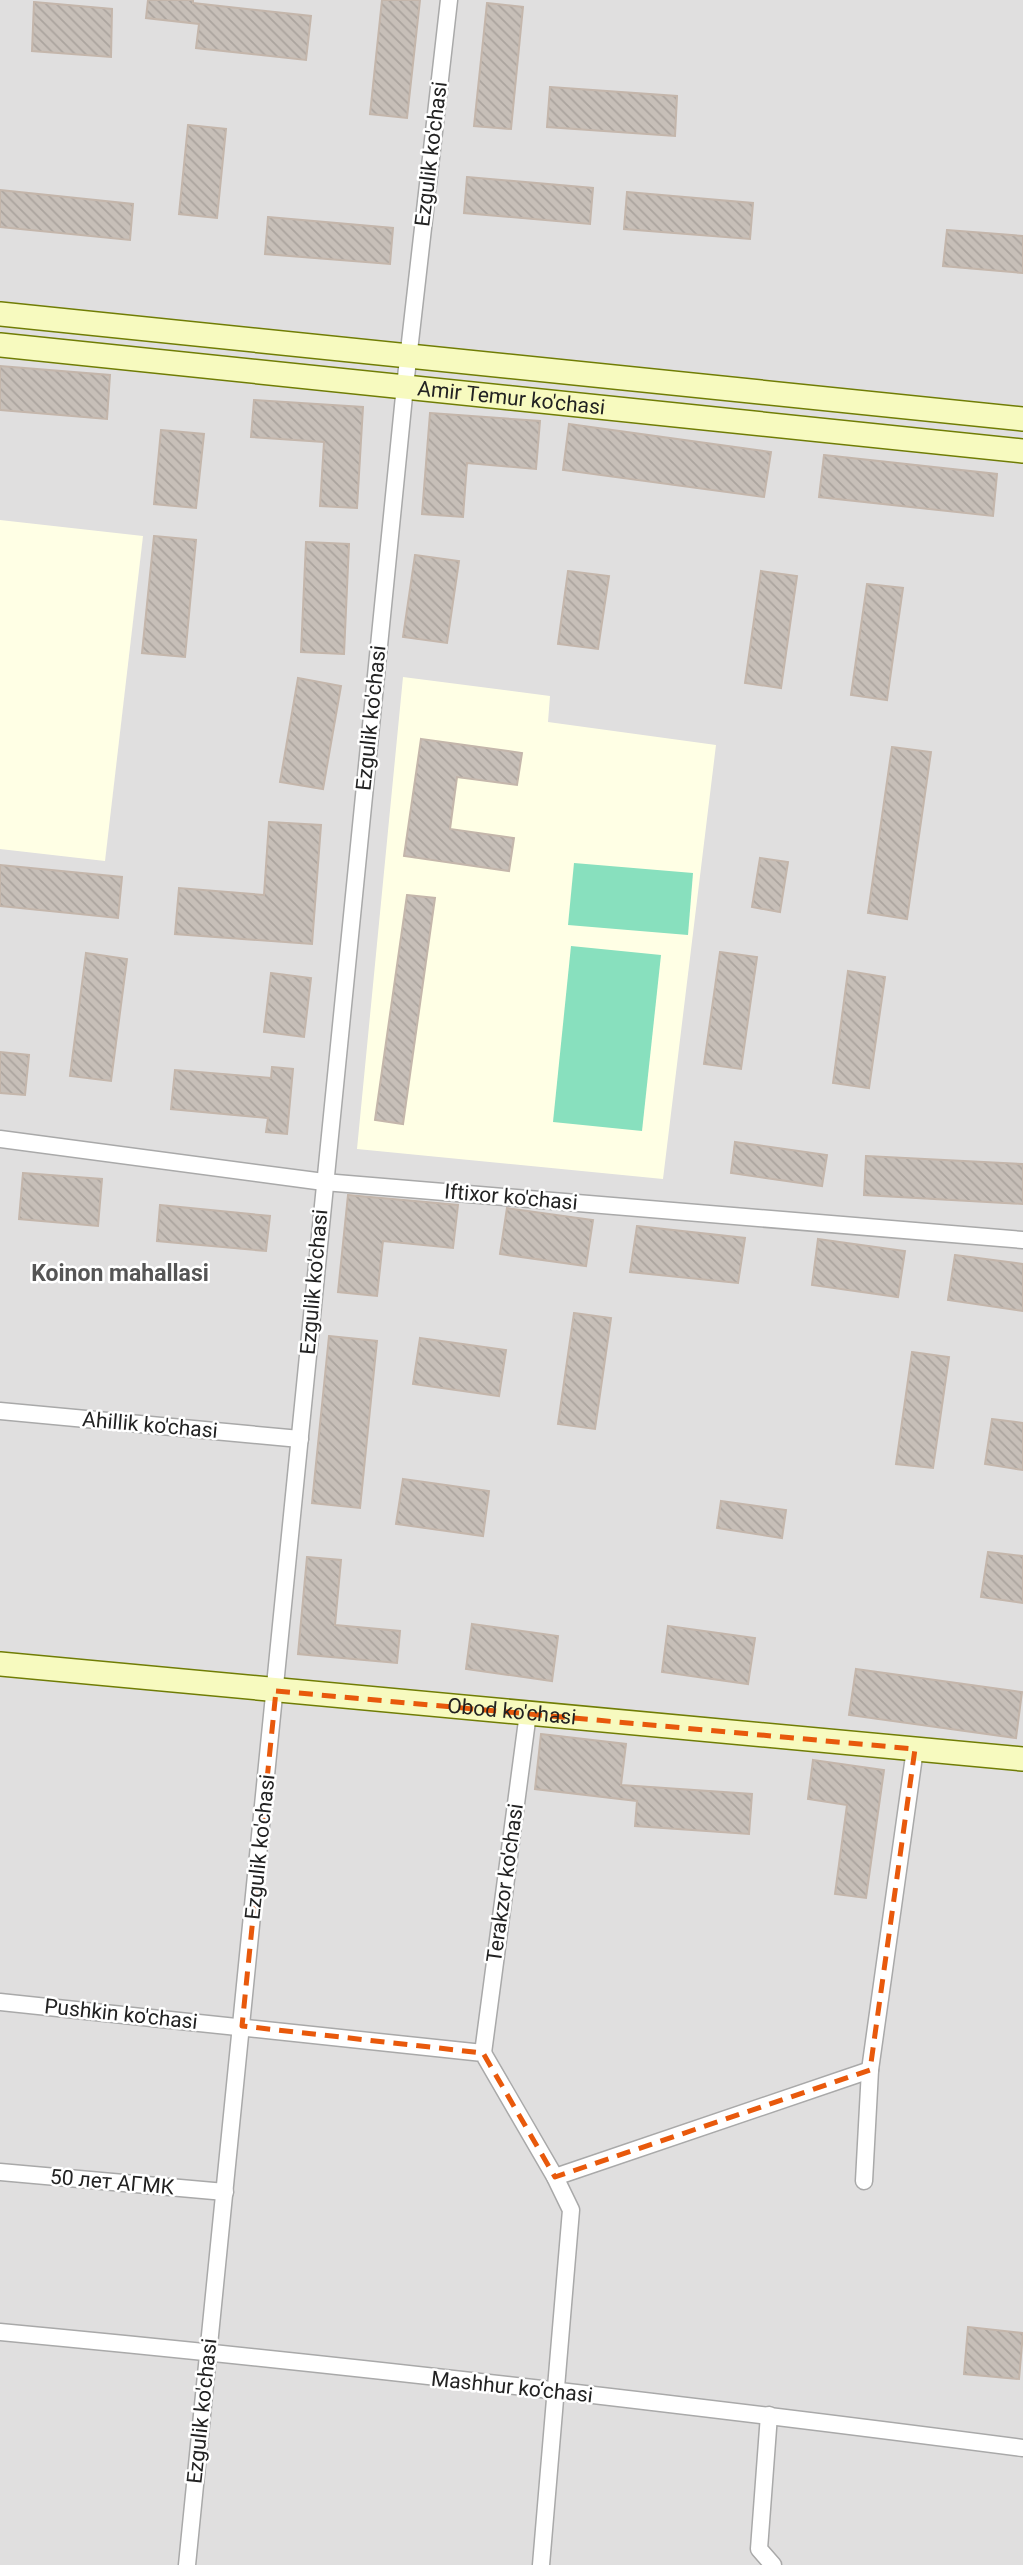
<svg xmlns="http://www.w3.org/2000/svg" width="1023" height="2565" font-family="Roboto,sans-serif">
<defs>
<pattern id="building-back-hatch" width="6" height="6" patternUnits="userSpaceOnUse" patternTransform="scale(1.75)"><rect width="6" height="6" fill="#c7bfb8"/><path d="M-1 5l2 2M0 0l6 6M5-1l2 2" fill="none" stroke="#aba49e"/></pattern>
</defs>
<rect width="100%" height="100%" fill="#f2efe9"/>
<rect fill="#e0dfdf" x="0" y="0" width="1023" height="2565"/>
<g fill="#ffffe5">
<path d="M0,520L143,536L105,861L0,849Z"/>
<path d="M403,677L550,696L548,722L716,745L663,1179L357,1149Z"/>
</g>
<g fill="#88e0be">
<path d="M574,863L693,873L688,935L568,925Z"/>
<path d="M571,946L661,955L642,1131L553,1122Z"/>
</g>
<g fill="url(#building-back-hatch)" stroke="#c4b6ab" stroke-width="2">
<path d="M148,0H193V3L311,16L306,60L196,48L199,24L146,18Z"/>
<path d="M382,0H420L407,118L370,114Z"/>
<path d="M34,2L112,9L111,57L32,51Z"/>
<path d="M487,3L523,7L511,129L474,126Z"/>
<path d="M550,87L677,96L675,136L547,127Z"/>
<path d="M188,125L226,129L217,218L179,214Z"/>
<path d="M467,177L593,188L590,224L464,213Z"/>
<path d="M0,190L133,204L130,240L0,227Z"/>
<path d="M627,192L753,203L750,239L624,229Z"/>
<path d="M268,217L393,228L390,264L265,254Z"/>
<path d="M947,230L1023,236V273L943,266Z"/>
<path d="M0,366L110,375L107,419L0,410Z"/>
<path d="M254,400L363,407L357,508L320,506L324,442L251,437Z"/>
<path d="M430,413L540,421L536,469L467,463L463,517L422,514Z"/>
<path d="M569,424L771,452L764,497L563,470Z"/>
<path d="M161,430L204,434L196,508L154,504Z"/>
<path d="M824,455L997,474L993,516L819,497Z"/>
<path d="M154,536L196,540L185,657L142,653Z"/>
<path d="M306,542L349,544L344,654L301,652Z"/>
<path d="M415,555L459,561L447,643L403,637Z"/>
<path d="M568,571L609,576L598,649L558,644Z"/>
<path d="M761,571L797,576L781,688L745,683Z"/>
<path d="M867,584L903,588L887,700L851,695Z"/>
<path d="M298,678L341,686L323,789L280,782Z"/>
<path d="M421,739L522,753L517,785L457,777L450,829L514,838L509,871L404,856Z"/>
<path d="M892,747L931,752L907,919L868,913Z"/>
<path d="M269,822L321,825L312,944L175,934L179,888L264,895Z"/>
<path d="M760,858L788,862L780,912L752,907Z"/>
<path d="M0,865L122,877L118,918L0,906Z"/>
<path d="M407,895L435,898L403,1124L375,1120Z"/>
<path d="M720,952L757,957L741,1069L704,1064Z"/>
<path d="M86,953L127,959L111,1081L70,1076Z"/>
<path d="M848,971L885,977L869,1088L833,1083Z"/>
<path d="M271,973L311,978L304,1037L264,1032Z"/>
<path d="M0,1052L29,1055L25,1095L0,1093Z"/>
<path d="M272,1067L293,1069L287,1134L266,1132L268,1118L171,1109L175,1070L271,1078Z"/>
<path d="M735,1142L827,1155L822,1186L731,1173Z"/>
<path d="M866,1156L1023,1164V1204L864,1195Z"/>
<path d="M23,1173L102,1179L98,1226L19,1219Z"/>
<path d="M348,1195L458,1205L453,1248L383,1241L377,1296L338,1292Z"/>
<path d="M160,1205L270,1216L266,1251L157,1241Z"/>
<path d="M507,1208L593,1220L586,1266L500,1254Z"/>
<path d="M637,1226L745,1238L738,1283L630,1272Z"/>
<path d="M818,1239L905,1251L898,1297L812,1285Z"/>
<path d="M955,1255L1023,1264V1311L948,1300Z"/>
<path d="M574,1313L611,1318L595,1429L558,1424Z"/>
<path d="M329,1336L377,1341L360,1508L312,1503Z"/>
<path d="M420,1338L506,1350L499,1396L413,1384Z"/>
<path d="M912,1352L949,1357L933,1468L896,1464Z"/>
<path d="M992,1419L1023,1423V1470L985,1464Z"/>
<path d="M403,1479L489,1491L483,1536L396,1524Z"/>
<path d="M721,1501L786,1510L782,1538L717,1528Z"/>
<path d="M988,1552L1023,1556V1603L981,1597Z"/>
<path d="M307,1557L341,1560L335,1625L400,1631L397,1663L298,1654Z"/>
<path d="M472,1624L558,1636L552,1681L466,1669Z"/>
<path d="M668,1626L755,1638L748,1684L662,1672Z"/>
<path d="M856,1669L1022,1692L1016,1738L849,1715Z"/>
<path d="M541,1734L626,1744L621,1785L752,1794L749,1834L635,1826L637,1801L535,1789Z"/>
<path d="M813,1760L884,1770L866,1898L835,1894L847,1805L808,1799Z"/>
<path d="M968,2327L1023,2333L1019,2379L964,2374Z"/>
</g>
<g fill="none" stroke-linecap="round" stroke-linejoin="round">
<defs>
<g id="street">
<path d="M0,1139L324,1182L1023,1240"/>
<path d="M0,1411L300,1439"/>
<path d="M0,2002L483,2053L555,2177L571,2210L541,2565"/>
<path d="M483,2053L528,1713"/>
<path d="M0,2172L225,2192"/>
<path d="M555,2177L870,2070"/>
<path d="M864,2181L870,2070L915,1749"/>
<path d="M0,2332C342,2364 683,2404 1023,2448"/>
<path d="M769,2415L759,2549L773,2565"/>
<path d="M187,2565L405,386L449,0"/>
</g>
<g id="secondary">
<path d="M0,314L1023,419"/>
<path id="s1" d="M0,345L1023,451"/>
<path id="s2" d="M0,1664L1023,1759"/>
</g>
</defs>
<use href="#street" stroke="#a9a9a9" stroke-width="19"/>
<use href="#secondary" stroke="#707d05" stroke-width="26"/>
<use href="#street" stroke="#fff" stroke-width="16"/>
<use href="#secondary" stroke="#f7fabf" stroke-width="23"/>
</g>
<path fill="none" stroke="#e8590c" stroke-width="5" stroke-dasharray="14 9" stroke-linejoin="round" d="M276,1691L915,1749L870,2070L555,2177L483,2053L242,2026Z"/>
<g text-anchor="middle" dominant-baseline="central" stroke-width="5" stroke-linejoin="round" paint-order="stroke">
<g font-size="21" fill="#222" stroke="#fff">
<text transform="translate(431 154) rotate(-83)">Ezgulik ko'chasi</text>
<text stroke="none"><textPath href="#s1" startOffset="514">Amir Temur ko'chasi</textPath></text>
<text transform="translate(371 718) rotate(-84)">Ezgulik ko'chasi</text>
<text transform="translate(511 1197) rotate(5)">Iftixor ko'chasi</text>
<text transform="translate(314 1282) rotate(-85)">Ezgulik ko'chasi</text>
<text transform="translate(150 1425) rotate(5)">Ahillik ko'chasi</text>
<text stroke="none"><textPath href="#s2" startOffset="514">Obod ko'chasi</textPath></text>
<text transform="translate(260 1847) rotate(-84)">Ezgulik ko'chasi</text>
<text transform="translate(505 1883) rotate(-82)">Terakzor ko'chasi</text>
<text transform="translate(121 2014) rotate(6)">Pushkin ko'chasi</text>
<text transform="translate(112 2182) rotate(5)">50 лет АГМК</text>
<text transform="translate(512 2387) rotate(6)">Mashhur ko‘chasi</text>
<text transform="translate(202 2411) rotate(-84)">Ezgulik ko'chasi</text>
</g>
<g font-size="23" font-weight="bold" fill="#555" stroke="#fff">
<text x="120" y="1273">Koinon mahallasi</text>
</g>
</g>
</svg>
